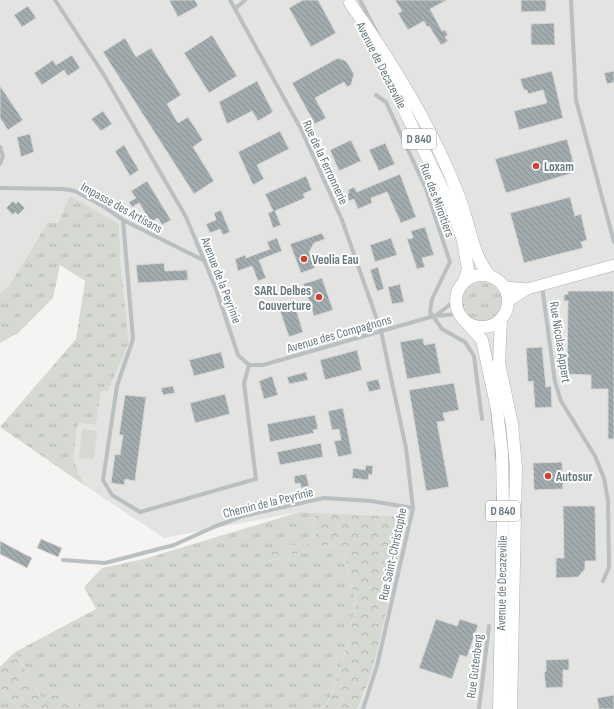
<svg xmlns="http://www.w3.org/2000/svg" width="614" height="709" font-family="'Sofia Sans Condensed',sans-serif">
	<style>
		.built { fill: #e3e4e2 }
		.grass { fill: url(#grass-tufts) }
		.forest { fill: url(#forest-crowns) }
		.park { fill: #d6d9d2 }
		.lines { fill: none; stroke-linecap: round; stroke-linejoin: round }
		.stream { stroke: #b3c0c2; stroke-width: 2 }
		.building { fill: url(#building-back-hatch); stroke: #d6d6d5 }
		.secondary-casing { stroke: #adb3b6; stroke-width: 12 }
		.primary-casing { stroke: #aeb3b5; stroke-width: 13 }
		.street { stroke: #babfc1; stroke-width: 4 }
		.secondary { stroke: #fff; stroke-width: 11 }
		.primary { stroke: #fff; stroke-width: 12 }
		.poi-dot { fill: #ce4239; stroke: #fff; stroke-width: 1.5 }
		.labels { text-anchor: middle; stroke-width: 4; stroke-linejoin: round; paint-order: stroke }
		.shield { fill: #fff; stroke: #95a1a5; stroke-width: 1 }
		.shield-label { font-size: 12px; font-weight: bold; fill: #68797f }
		.street-label { font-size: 13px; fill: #68797f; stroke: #fff }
		.poi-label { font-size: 13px; font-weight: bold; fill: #68797f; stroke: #fff; text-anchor: start }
	</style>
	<defs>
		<pattern id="grass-tufts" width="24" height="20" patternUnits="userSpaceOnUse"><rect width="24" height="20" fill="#d6d9d2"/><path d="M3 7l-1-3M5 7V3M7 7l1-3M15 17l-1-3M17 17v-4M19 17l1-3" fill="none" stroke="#b1b5b0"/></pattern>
		<pattern id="forest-crowns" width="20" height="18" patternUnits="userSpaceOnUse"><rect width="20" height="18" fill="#d6d9d2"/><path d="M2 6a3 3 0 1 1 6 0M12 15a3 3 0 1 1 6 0" fill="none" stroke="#b1b5b0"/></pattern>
		<pattern id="building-back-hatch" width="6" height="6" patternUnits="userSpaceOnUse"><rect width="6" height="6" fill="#a2abae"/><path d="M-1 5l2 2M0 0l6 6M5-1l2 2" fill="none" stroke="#889093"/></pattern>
	</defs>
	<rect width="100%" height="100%" fill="#f5f4f2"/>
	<path class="built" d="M0,0H614V709H357L364,695L380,637L404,518L299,512L164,538L84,485L73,458L78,423L96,425L101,391L118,364L129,342L121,270L119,224H46L9,286L0,293Z"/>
	<path class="grass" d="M70,196L119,224L121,270L129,342L108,391H101L96,425L78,423L73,458L84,485L0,427L76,339L85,281L60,265L53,298L18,333L0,343V293L9,286L47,223H58Z
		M462 302a20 20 0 1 1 40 0a20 20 0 1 1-40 0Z
		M299,512L316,513L313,523L316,534L307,544L284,546L267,561L331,544L344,554L356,604L342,664L327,705L321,709H82L63,689L43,700L15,652L96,609L84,587L102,568L144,559Z
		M0,687L19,709H0Z"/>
	<path class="forest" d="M316,513L404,517C402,548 393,578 387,608C379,642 372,678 357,709H321L327,705L342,664L356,604L344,554L331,544L267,561L264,554L284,546L307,544L316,534L313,523Z
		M15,652L43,700L63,689L82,709H19L0,687V667Z"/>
	<path class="park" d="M82,429L97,431L94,459L79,458Z"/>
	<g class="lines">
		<path class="stream" d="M491,411L494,435
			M495,444L496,459
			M497,515V497"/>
	</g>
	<path class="building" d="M169,0H195L198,6L178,17Z
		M303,0H318L336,33L311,47L289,8Z
		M395,0H447L430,9L442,31L445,30L448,35L445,37L448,41L441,45L429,26L427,27L424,21L408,30L398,13L402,11Z
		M521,0H546V11L521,12Z
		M28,6L36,18L22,27L14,15Z
		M554,23L555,45H531V24Z
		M212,35L237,76L209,93L184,53Z
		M125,38L136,57L151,48L181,95L167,104L178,123L188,117L203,140L193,147L214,181L194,194L103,52Z
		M72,55L80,68L68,76L64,70L42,85L34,73L53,60L56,65Z
		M338,58L346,61L354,74L351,85L347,87L344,82L315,98L326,118L315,124L292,83Z
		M552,71L563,118L519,130L514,111L547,103L543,90L528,94L527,90H524L520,79Z
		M614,71V82L607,84L604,73Z
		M257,81L273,112L258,121L252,111L227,124L219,102Z
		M0,86L23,120L8,130L0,118Z
		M103,111L112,124L101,131L91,119Z
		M280,131L289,149L257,165L264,179L253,185L238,152Z
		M30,134L34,152L21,157L17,137Z
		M567,139L576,172L506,193L495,159Z
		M351,140L361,161L339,171L330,150Z
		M385,143L395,164L379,171L369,150Z
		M124,145L139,170L130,176L115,151Z
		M400,174L416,217L401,223L387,192L371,198L372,203L358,209L354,199L349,201L347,194L349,193L348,190L354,187L357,192Z
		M306,176L312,190L303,194L305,198L275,211L281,225L273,228L268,213L273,211L265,194Z
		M147,181L171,220L162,225L158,218L151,222L139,203L132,207L129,202L136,198L131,191Z
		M570,197L575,216L581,214L587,240L581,242L583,248L524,263L510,213Z
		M13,201L16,204L18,201L25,208L18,215L15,212L13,215L6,208Z
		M221,210L230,232L223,235L220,229L210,233L206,224L216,220L214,213Z
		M425,227L434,255L422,258L425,267L417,269L407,239L413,238L411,231Z
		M322,233L325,239L314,243L309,252L315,268L301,273L290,244Z
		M277,238L282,251L259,260L266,278L258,281L252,266L238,271L235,259L245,255L246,258L270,249L267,242Z
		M391,238L397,255L375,262L370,245Z
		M164,263L165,271L187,270L188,280L138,283L136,265Z
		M378,267L384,289L377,291L370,270Z
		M322,278L333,310L314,316L303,284Z
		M400,284L404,302L392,304L388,287Z
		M568,291H614V439H608V389H591V375L567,374L568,301H564V295L568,294Z
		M293,300L303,332L289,337L278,305Z
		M423,338L424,345L435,343L441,373L407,379L400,342Z
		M542,347L546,387L551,386L552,407L535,408L533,381L528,382L526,348Z
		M357,350L362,370L325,380L320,360Z
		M221,352L225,368L194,376L189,360Z
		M306,372L308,380L289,384L287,377Z
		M272,376L278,395L264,399L259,381Z
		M378,379L381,389L369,392L366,382Z
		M454,383L459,410L443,413L445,421L437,422L449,487L426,491L409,390Z
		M173,386L175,393L163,395L161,388Z
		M225,394L230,414L195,423L190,403Z
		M125,395L146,397L135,481L125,479L124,485L111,483L115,454L120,455L123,435H119Z
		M343,408L352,454L338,457L334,441L341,440L339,429L332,430L328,411Z
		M315,415L318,429L313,430L314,433L270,442L267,424Z
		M321,443L323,457L280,465L277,452Z
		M562,462L563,489L534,490L533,463Z
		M366,465L373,466L372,475L369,474L368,480L352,478L353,468L365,470Z
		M306,474L309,486L301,488L300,483L295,484L294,476Z
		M563,506H595L596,561H585V569L578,577L556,578V558H564Z
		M41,539L62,548L58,557L37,548Z
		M0,541L32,558L27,568L0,554Z
		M436,619L457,626L460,619L478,625L467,657L460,655L452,679L419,668Z
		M569,659V670H563V687L546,688L544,673L546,671V660Z
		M614,695V709H599L597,698Z"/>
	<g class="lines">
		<defs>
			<path id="secondary" d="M504,287L527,289
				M508,301L527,289L614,265"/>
			<path id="primary" d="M350,3C387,55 422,111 448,170C454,184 461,200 465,215C472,237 475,259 490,276
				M376,52L449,202L463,240L468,270L464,282
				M456 301a26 26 0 1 1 52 0a26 26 0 1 1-52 0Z
				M501,319L499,363L512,424L516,467L511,709
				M466,322L482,340L497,409L502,453L503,505L499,709"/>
		</defs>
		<use href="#secondary" class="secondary-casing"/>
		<use href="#primary" class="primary-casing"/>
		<path class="street" d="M55,0L104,75L186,217L216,289L238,355L249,365
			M230,0L235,9
			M245,0L235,9L301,129L342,220L381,331L406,448L413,508L377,666L363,709
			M360,0L378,35
			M571,0L576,100L614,242
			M376,95L386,102L426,189L450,262L432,299L430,312L442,329L465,342L474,356L482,419
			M0,147L3,156L0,164
			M0,188L63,189L75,191L103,206L123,220L205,261
			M123,220L133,339L117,386L103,480L112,495L140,512L256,479L244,383L249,365
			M542,286L555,382L561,401L595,456L604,478L608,501L609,567L603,581
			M435,316L456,300
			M249,365H263L434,316L459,314
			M63,560L105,563L174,545L216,526L243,516L324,498L371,501L413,508
			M479,709L489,626"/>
		<use href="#secondary" class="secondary"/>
		<use href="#primary" class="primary"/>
	</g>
	<g class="poi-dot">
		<circle cx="536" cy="166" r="4"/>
		<circle cx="304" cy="259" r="4"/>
		<circle cx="319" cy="297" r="4"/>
		<circle cx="548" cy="476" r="4"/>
	</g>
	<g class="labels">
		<g class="shield">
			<rect x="402" y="129" width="34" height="20" rx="3"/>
			<rect x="486" y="501" width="34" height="20" rx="3"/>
		</g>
		<g class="shield-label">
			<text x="419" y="143">D 840</text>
			<text x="503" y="515">D 840</text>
		</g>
		<g class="street-label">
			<text transform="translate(382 65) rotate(63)" y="5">Avenue de Decazeville</text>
			<text transform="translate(326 162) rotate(65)" y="5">Rue de la Ferronnerie</text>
			<text transform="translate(438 200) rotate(70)" y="5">Rue des Miroitiers</text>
			<text transform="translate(122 207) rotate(29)" y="5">Impasse des Artisans</text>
			<text transform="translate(222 280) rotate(69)" y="5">Avenue de la Peyrinie</text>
			<text transform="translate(339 333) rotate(-16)" y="5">Avenue des Compagnons</text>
			<text transform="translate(561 342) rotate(81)" y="5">Rue Nicolas Appert</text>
			<text transform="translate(268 502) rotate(-14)" y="5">Chemin de la Peyrinie</text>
			<text transform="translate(392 554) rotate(-78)" y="5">Rue Saint-Christophe</text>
			<text transform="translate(501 583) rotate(-89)" y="5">Avenue de Decazeville</text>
			<text transform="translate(474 666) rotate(-83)" y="5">Rue Gutenberg</text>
		</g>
		<g class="poi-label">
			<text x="544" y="171">Loxam</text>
			<text x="312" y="264">Veolia Eau</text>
			<text x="311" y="295" text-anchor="end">SARL Delbes<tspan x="311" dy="15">Couverture</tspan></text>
			<text x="556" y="481">Autosur</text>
		</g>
	</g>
</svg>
